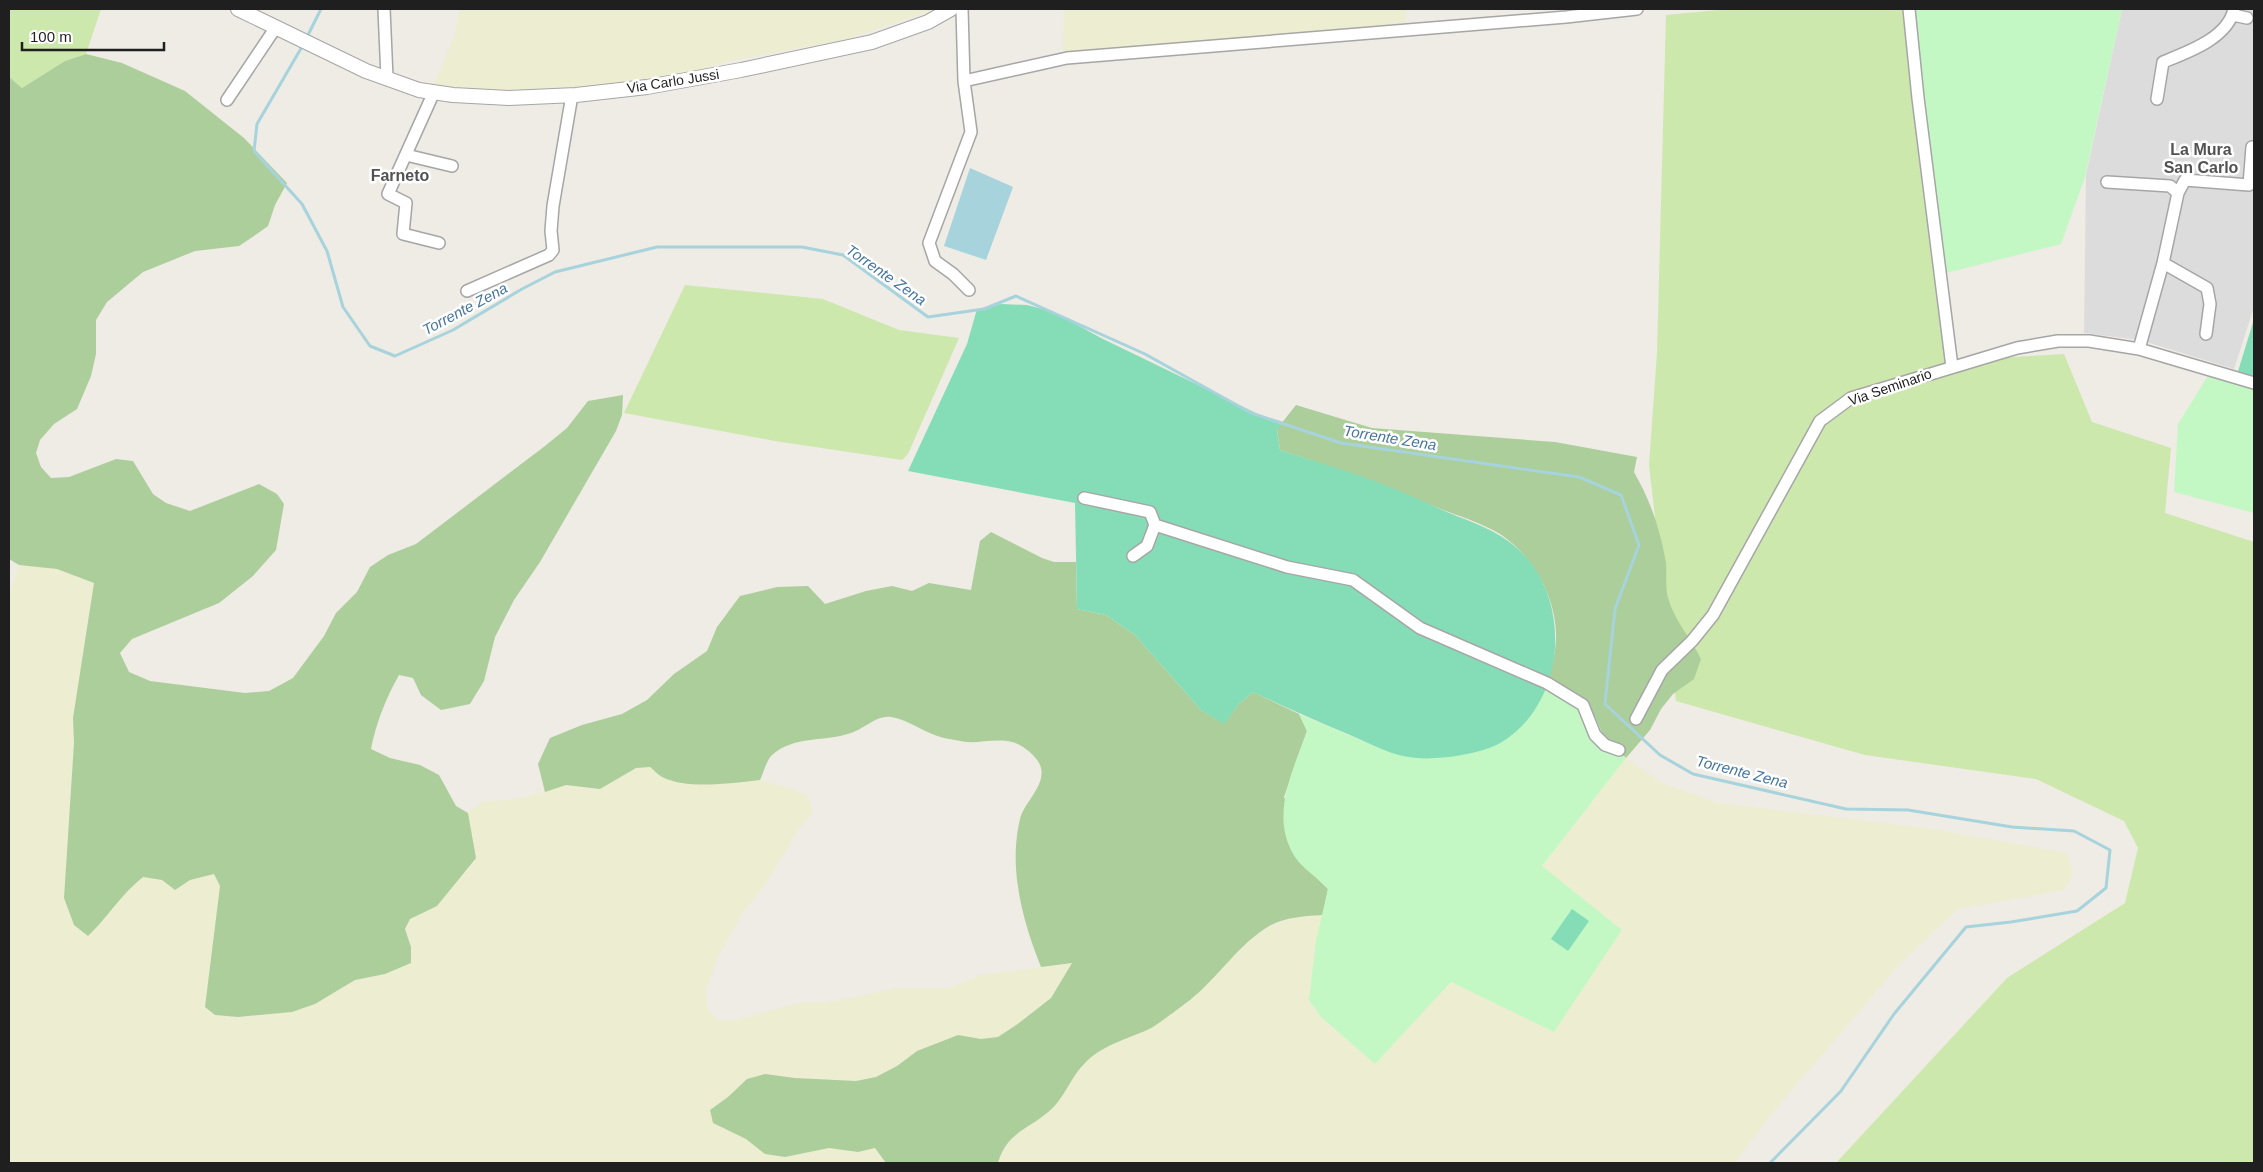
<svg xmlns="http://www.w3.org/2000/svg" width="2263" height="1172" font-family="Helvetica,sans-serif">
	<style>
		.residential { fill: #dddcdc }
		.farmland { fill: #edeed1 }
		.grass { fill: #cde8ac }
		.forest { fill: #acce9b }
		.park { fill: #c3f8c5 }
		.pitch { fill: #85ddb7 }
		.water { fill: #a6d3dc }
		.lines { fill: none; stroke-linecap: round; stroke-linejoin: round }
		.stream { stroke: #a6d3dc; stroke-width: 3 }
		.minor-casing { stroke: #a6a6a6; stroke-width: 14 }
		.tertiary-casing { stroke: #a6a6a6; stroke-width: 16 }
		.minor { stroke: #fff; stroke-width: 11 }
		.tertiary { stroke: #fff; stroke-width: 14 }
		.labels { text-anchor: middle; stroke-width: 5; stroke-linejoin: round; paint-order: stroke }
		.street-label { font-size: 14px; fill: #1f1f1f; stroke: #fff }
		.water-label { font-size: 15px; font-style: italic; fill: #47769d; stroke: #fff }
		.quarter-label { font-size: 16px; font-weight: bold; fill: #525252; stroke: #fff }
	</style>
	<rect width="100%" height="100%" fill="#efebe5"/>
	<path class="residential" d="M2122,9H2254V307L2234,369L2140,340L2084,333L2086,175Z"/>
	<path class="farmland" d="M460,9H938L843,40L734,60L678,76L623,87L487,97L433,86L454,37Z
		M1064,9H1406L1405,25L1063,59Z
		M19,565L57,569L94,582L73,718L74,743L64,898L101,923L126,891L143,877L162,880L175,889L190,880L214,874L220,886L215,1015L238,1017L266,1016L337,991L355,980L385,974L411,947L405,929L409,919L437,906L476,858L468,813L482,802L523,798L566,785L600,789L636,768L650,767L661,777L722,784L760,780L789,788L808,796L813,812L799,829L765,885L743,912L717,959L706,991L707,1009L719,1021L737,1020L797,1003L830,1002L897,988H949L981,975L1072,963L1051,998L1019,1023L998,1037L981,1039L958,1035L917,1051L897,1066L876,1077L856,1081L795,1078L766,1074L747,1079L728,1097L710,1110L713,1123L746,1139L766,1154L785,1157L829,1148L858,1152L875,1148L886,1163H9V595Z
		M1626,758L1664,784L1718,803L1926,828L2067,853L2073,874L2064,890L1958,909L1899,965L1769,1117L1735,1163H998L1000,1156L1012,1138L1029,1124L1047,1113L1085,1062L1104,1048L1154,1026L1191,999L1253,937L1273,925L1294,917L1323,915L1316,941L1309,1000L1321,1018L1375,1064L1451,982L1622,930L1542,866Z"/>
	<path class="grass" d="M9,9H101L86,54L65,61L22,88L9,77Z
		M1729,9H1902L1947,361L2064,354L2092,422L2171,448L2165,513L2254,542V1163H1836L2007,978L2125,903L2138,848L2124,821L2036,779L1865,755L1676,701L1649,465L1657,353L1666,15Z
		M685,285L823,299L899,330L959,338L908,454L902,460L775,441L624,413Z"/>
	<path class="forest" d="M86,54L122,63L185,91L244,138L287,183L275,205L268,226L254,236L239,246L195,251L143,272L107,302L96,320V354L91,376L77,409L54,424L40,440L36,453L41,467L51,478L69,477L116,459L133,461L153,494L166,503L190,511L259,484L277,494L284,504L276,550L253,576L219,603L132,639L120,653L129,672L150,681L245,693L269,691L293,678L324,636L336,613L357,592L370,567L388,555L416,544L545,446L567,428L588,401L623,395L622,415L616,431L540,562L514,600L495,637L484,681L470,704L441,710L421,695L413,678L399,675C386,698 376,723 371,749L390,758L420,765L439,775L456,806L468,813L476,858L437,906L410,919L405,929L411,947V963L385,974L355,980L315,1004L292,1012L238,1017L215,1015L205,1007L220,886L214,874L190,880L175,890L162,880L143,877C121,894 108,917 88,936L74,925L64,898L74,743L73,718L94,583L57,569L19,565L9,559V77L22,88L65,61Z
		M1296,405L1372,428L1555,442L1637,457L1634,472C1651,502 1660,529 1666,563C1667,574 1665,587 1668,598C1674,620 1691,638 1701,659L1694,679L1673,694L1661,709L1650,730L1626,758L1547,688C1550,673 1555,656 1556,640C1558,600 1533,555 1500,534C1480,522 1455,515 1433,506C1383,485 1332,467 1280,450L1277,429Z
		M991,532L1042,558L1054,562H1076L1077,609L1106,615L1135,635L1201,710L1224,723L1239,704L1253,692L1299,714L1307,731L1284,797L1315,876L1328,889L1323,915C1305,916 1287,917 1271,925C1239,943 1219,977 1190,1000C1181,1007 1162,1021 1153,1027C1130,1039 1105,1043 1086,1062C1070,1077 1065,1099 1047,1113C1026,1130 1006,1134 998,1163H886L875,1148L858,1152L829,1148L785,1157L765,1154L746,1139L713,1123L710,1110L728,1097L747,1079L765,1074L795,1078L856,1081L876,1077L897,1066L917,1051L958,1035L981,1039L998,1037L1019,1023L1051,998L1072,963L1041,967C1023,922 1008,869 1020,819C1024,802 1048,784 1040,765C1036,755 1021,744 1012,742C997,738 981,743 966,742C959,741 951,739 944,738C926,734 910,720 891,717C878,715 867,726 856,731C829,743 794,734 771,756C766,762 763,774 760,780C732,783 688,790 662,777C658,775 654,770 650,767L636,768L600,789L566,785L545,792L538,764L550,738L582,725L622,714L647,700L674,674L707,651L717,627L740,596L777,587L808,586L825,604L866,591L892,586L912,591L929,583L971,590L980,541Z"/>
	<path class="park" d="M1909,9H2122L2085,177L2061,244L1934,276Z
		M2211,371L2254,384V513L2174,492L2178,424Z
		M1547,688L1595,716L1606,742L1626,758L1542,866L1622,930L1554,1032L1451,982L1375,1064L1321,1017L1309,1000L1316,941L1328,889C1319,879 1301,867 1295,857C1269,816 1293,771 1307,731L1299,714L1386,751L1442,758L1463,754L1501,743L1526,720Z"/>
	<path class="pitch" d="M1001,304L1027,305L1054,312L1101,338L1258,414L1283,422L1277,430L1280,450C1313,461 1346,470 1377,482C1401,491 1424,502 1447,512C1471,522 1497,530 1517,548C1573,598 1567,702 1502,742C1482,754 1440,760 1417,758C1394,757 1371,744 1350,735C1317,721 1285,707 1253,692L1239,704L1224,724L1201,710L1135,635L1106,615L1077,609L1075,503L908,471L967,344L977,309Z
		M2254,319V384L2236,378Z
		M1572,909L1589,921L1568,951L1551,939Z"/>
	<path class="water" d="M970,168L1013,187L986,260L944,246Z"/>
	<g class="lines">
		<path class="stream" d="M307,37L321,9
			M303,45L257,124L254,151L302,204L327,251L343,307L370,346L395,356L453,330L522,289L555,272L657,247H802L843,255L928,317L984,309L1016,296L1145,354L1251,413L1341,443L1579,477L1621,495L1639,545L1615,609L1605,704L1660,755L1693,774L1846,809L1908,810L2012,827L2074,831L2110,850L2106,888L2077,911L2011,922L1966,927L1894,1014L1841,1091L1770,1163"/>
		<defs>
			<path id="minor" d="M384,9L387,78
				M962,9L964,81L971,132L929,243L935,261L953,274L969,290
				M1909,9L1918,98L1952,367
				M2233,15L2247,18
				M964,81L1067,58L1566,17L1637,9
				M434,92L388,194L406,203L403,234L439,243
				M2157,99L2163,62C2188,52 2228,38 2234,9
				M227,100L272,33
				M406,155L452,166
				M2107,182L2170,186L2178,193
				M2163,263L2207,288L2210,304L2206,334
				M467,291L549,255L553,250L551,231L553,206L572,95
				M2139,349L2163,263L2178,193L2185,180L2249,185L2252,147
				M1084,498L1150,512L1155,525L1287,567L1353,580L1420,628L1547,683L1583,705L1595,735L1605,745L1619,750
				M1133,556L1147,546L1155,525
				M1636,719L1662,670L1692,641L1713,615L1820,421L1851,398L2017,348L2058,341H2089L2139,349L2254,383"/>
			<path id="tertiary" d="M238,9L366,71L419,90L453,95L509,98L576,95L647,87L741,70L872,42L928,22L951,9"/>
		</defs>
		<use href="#minor" class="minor-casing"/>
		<use href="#tertiary" class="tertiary-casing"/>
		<use href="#minor" class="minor"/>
		<use href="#tertiary" class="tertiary"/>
	</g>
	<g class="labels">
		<g class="street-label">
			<text transform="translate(673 81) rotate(-9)" y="5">Via Carlo Jussi</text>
			<text transform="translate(1890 387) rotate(-19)" y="5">Via Seminario</text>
		</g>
		<g class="water-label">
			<text transform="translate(886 275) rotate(35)" y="5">Torrente Zena</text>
			<text transform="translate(465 309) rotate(-28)" y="5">Torrente Zena</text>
			<text transform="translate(1390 438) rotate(9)" y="5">Torrente Zena</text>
			<text transform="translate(1742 772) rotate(14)" y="5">Torrente Zena</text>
		</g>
		<g class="quarter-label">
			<text x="2201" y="155">La Mura<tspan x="2201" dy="18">San Carlo</tspan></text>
			<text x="400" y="181">Farneto</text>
		</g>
	</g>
	<rect width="2263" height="1172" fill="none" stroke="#1f1f1f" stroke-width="20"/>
	<path d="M22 42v8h142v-8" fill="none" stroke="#1f1f1f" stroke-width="2.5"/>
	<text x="30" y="42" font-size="15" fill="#1f1f1f" stroke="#ffffff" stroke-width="4" paint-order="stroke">100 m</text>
</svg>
